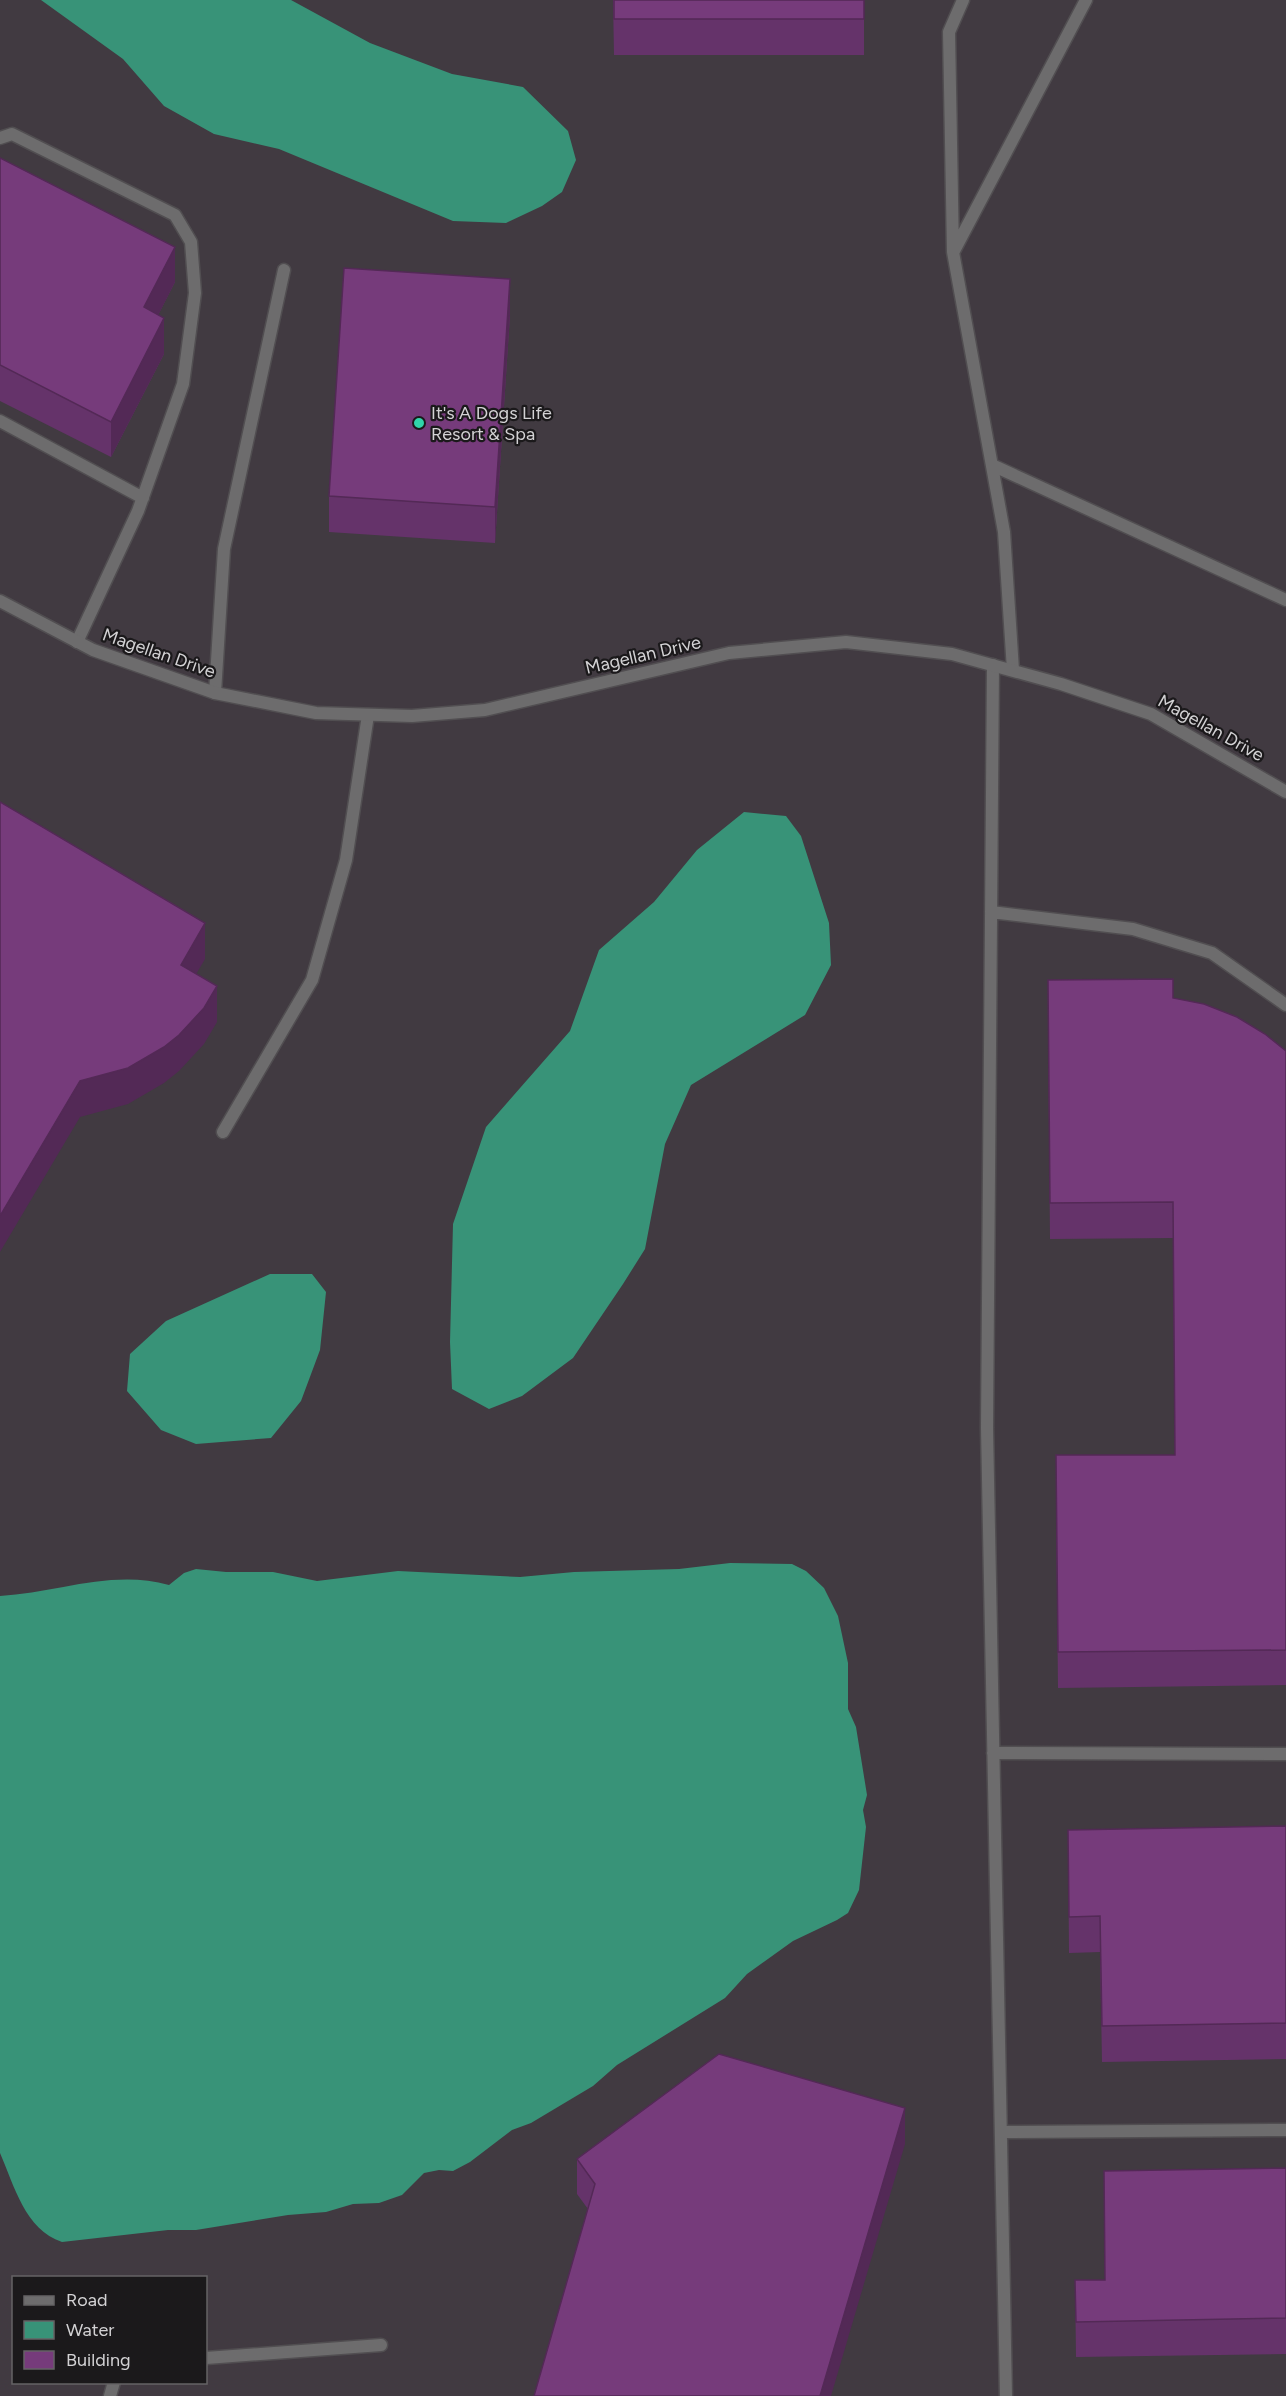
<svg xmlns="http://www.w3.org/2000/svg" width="1286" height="2396" font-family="Figtree,sans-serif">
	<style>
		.built { fill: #413a41; fill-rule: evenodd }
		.water { fill: #389378 }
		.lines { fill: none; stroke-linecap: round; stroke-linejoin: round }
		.lane-casing { stroke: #514e51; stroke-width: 15 }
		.street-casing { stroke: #514e51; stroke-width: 15 }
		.lane { stroke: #6d6c6d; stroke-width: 12 }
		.street { stroke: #6d6c6d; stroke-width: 12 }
		.wall { fill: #65336a }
		.shaded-wall { fill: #532956 }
		.building { fill: #763b7b; stroke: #532956; stroke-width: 1.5 }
		.poi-dot { fill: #30d4aa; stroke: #1b191b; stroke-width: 2 }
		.labels { text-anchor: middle; stroke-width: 4.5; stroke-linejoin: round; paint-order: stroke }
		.poi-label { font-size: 18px; fill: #d3d2d4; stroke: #1b191b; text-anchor: start }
		.street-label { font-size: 18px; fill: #d3d2d4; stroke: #1b191b }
	</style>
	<rect width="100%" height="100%" fill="#343134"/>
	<path class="built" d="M0,0H1286V2396H0ZM14,2278H206V2382H14Z"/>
	<path class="water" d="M41,0H291L370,43L452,74L523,87L568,131L576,160L562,192L542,206L506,223L453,221L279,149L214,134L164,106L123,59Z
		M744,812L786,816L801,836L829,923L831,965L805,1015L691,1085L665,1144L645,1249L623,1284L573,1358L522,1396L489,1409L452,1389L450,1342L453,1224L486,1127L570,1031L599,950L654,902L697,850Z
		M270,1274H312L326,1292L320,1350L301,1401L271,1438L196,1444L161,1430L127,1391L130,1354L166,1321Z
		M730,1563L792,1564L806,1571L824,1588L838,1616L848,1663V1709L856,1727L867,1795L863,1810L866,1827L859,1890L848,1913L837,1920L793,1941L747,1974L725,1998L617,2065L593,2086L531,2123L512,2130L470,2162L453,2171L439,2170L424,2173L402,2195L379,2203L353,2204L326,2212L288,2215L196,2230H168L62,2242C25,2230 14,2185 0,2153V1596C56,1593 112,1569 169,1585L184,1573L196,1569L226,1572H273L317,1581L398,1571L520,1577L574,1572L679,1569Z"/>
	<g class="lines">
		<defs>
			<path id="lane" d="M963,0L949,32L953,252L1004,532L1013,670
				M0,138L12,134L175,215L191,242L195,293L183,384L138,511L77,642
				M954,251L1086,0
				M0,421L143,498
				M992,465L1286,600
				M993,665L987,1428L1006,2396
				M215,693L224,549L284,270
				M991,912L1133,929L1212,953L1286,1005
				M223,1132L312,980L346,860L368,715
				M993,1753L1286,1754
				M1001,2132L1286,2130
				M206,2358L381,2345
				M110,2396L114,2382"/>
			<path id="street" d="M0,601L93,650L215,693L316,713L412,716L485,710L729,653L846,642L952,654L1061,684L1151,714L1286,792"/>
		</defs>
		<use href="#lane" class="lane-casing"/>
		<use href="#street" class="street-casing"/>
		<use href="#lane" class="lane"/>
		<use href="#street" class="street"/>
	</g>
	<path class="wall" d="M613,0H864V55H614Z
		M0,158L175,282L158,315L164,354L111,457L0,401Z
		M510,315L495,543L329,532V496Z
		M1173,998L1286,1051V1685L1058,1688L1056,1491L1175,1455L1173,1238L1050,1239L1048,1016Z
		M1286,1826V2059L1102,2062L1100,1952L1069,1953L1068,1830Z
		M905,2144L588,2209L577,2194V2159Z
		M1286,2168V2354L1076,2357L1075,2280H1105L1104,2171Z"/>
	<path class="shaded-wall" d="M175,247V282L144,343V307Z
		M510,279V315L495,543V507Z
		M164,318V354L111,457V422Z
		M205,923V959L181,1000V965Z
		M217,986V1022L204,1044L179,1071L164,1083L128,1104L80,1117L0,1252V1216L80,1081Z
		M905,2108V2144L831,2396H820Z"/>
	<path class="building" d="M614,0H864V19H614Z
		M0,158L175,247L144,307L164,318L111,422L0,365Z
		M344,268L510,279L495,507L329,496Z
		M0,802L205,923L181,965L217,986L204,1008L179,1035L164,1047L128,1068L80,1081L0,1216Z
		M1173,979V998L1204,1004L1237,1017L1265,1034L1286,1051V1650L1058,1652L1056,1455H1175L1173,1202L1050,1203L1048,980Z
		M1286,1826V2023L1102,2026L1100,1916L1069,1917L1068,1830Z
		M719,2054L905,2108L820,2396H534L595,2184L577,2159Z
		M1286,2168V2318L1076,2322L1075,2280H1105L1104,2171Z"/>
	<circle class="poi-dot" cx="419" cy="423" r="6"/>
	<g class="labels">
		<g class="poi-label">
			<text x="431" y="419">It's A Dogs Life<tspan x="431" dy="21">Resort &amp; Spa</tspan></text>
		</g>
		<g class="street-label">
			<text transform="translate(159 653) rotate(19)" y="6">Magellan Drive</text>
			<text transform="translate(643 655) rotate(-13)" y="6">Magellan Drive</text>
			<text transform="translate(1211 728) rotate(29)" y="6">Magellan Drive</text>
		</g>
	</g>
	<rect x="12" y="2276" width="195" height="108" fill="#1b191b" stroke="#656365" stroke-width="1.5"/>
	<rect x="24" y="2296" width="30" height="9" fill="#6d6c6d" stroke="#656365" stroke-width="1.5"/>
	<text x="66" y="2306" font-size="18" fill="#d3d2d4">Road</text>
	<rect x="24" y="2321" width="30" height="18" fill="#389378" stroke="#656365" stroke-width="1.5"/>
	<text x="66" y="2336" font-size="18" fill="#d3d2d4">Water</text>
	<rect x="24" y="2351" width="30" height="18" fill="#763b7b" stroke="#656365" stroke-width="1.5"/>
	<text x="66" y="2366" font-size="18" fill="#d3d2d4">Building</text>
</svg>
